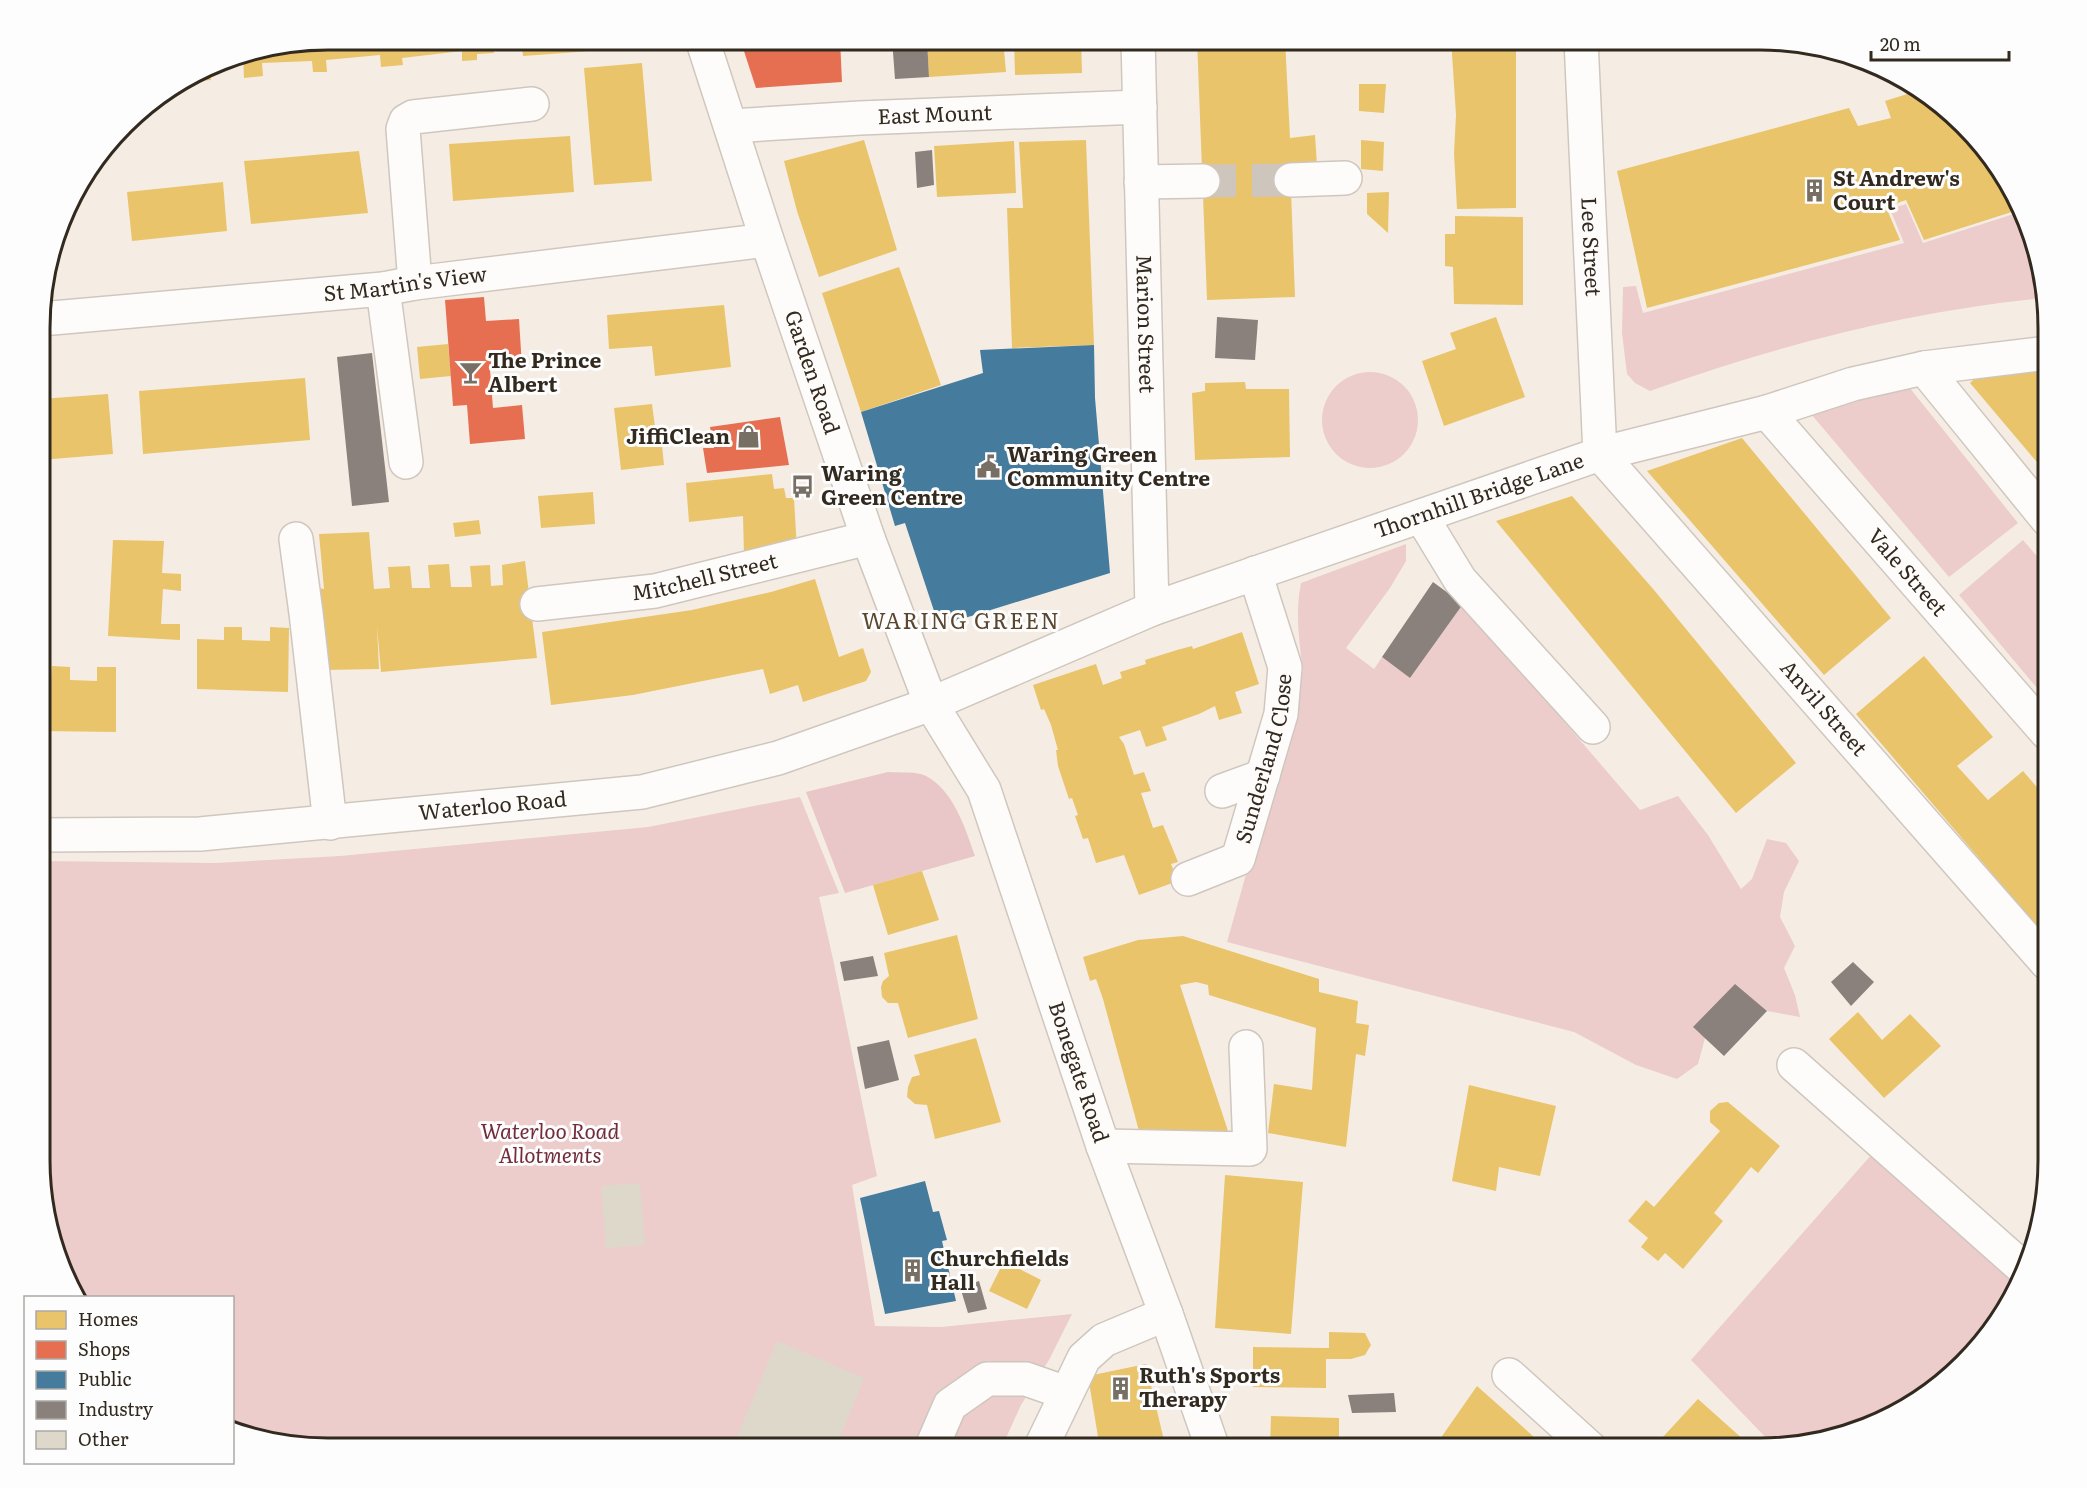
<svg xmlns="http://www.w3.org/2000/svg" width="2087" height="1488" font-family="Literata,serif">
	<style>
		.green { fill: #eccdcc }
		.forest { fill: #e9c6c7 }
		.homes { fill: #e9c46a }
		.shops { fill: #e76f51 }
		.public { fill: #457b9d }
		.industry { fill: #8a817c }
		.building { fill: #ddd8ca }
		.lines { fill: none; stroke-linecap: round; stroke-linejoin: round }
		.minor-tunnel { stroke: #cec6bd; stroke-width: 33; stroke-dasharray: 33 16; stroke-linecap: butt }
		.minor-casing { stroke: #cfc7be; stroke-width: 36 }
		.minor { stroke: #fefcfb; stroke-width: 33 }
		.labels { text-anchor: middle; stroke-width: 6; stroke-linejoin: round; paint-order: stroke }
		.street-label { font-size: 21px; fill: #332a1f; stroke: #fdfdfd }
		.poi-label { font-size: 21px; font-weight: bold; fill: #332a1f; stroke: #fdfdfd; text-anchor: start }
		.park-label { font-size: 21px; font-style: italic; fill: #722c3b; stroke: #fdfdfd }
		.neighbourhood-label { font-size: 22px; letter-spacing: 1.5px; fill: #5b472e; stroke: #fdfdfd }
		.rim { fill: none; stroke: #332a1f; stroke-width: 3 }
	</style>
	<rect width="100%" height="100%" fill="#f5ede4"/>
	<path class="green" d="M2011,191L2018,199L2044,298C1909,311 1779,345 1650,391L1635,383L1627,374L1622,333L1623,287L1636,286L1643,313L1904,243L1890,209L1906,204L1923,243L2020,212Z
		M1322 420a48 48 0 1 1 96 0a48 48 0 1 1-96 0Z
		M1909,387L2018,523L1949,577L1811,414Z
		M2023,540L2047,568V700L1959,595Z
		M1406,544V561L1390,588L1346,648L1374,669L1382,657L1410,678L1463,604L1640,810L1678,796L1708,835L1741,889L1752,879L1767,839L1786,843L1799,861L1784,892L1780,917L1795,946L1784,968L1795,995L1800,1017L1767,1011L1735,985L1694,1028L1705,1038L1698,1064L1677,1079L1636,1065L1574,1032L1227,942L1303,671C1299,641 1295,613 1301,583Z
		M800,797L839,893L819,897L833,959L877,1176L852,1185L875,1326L941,1327L1072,1314L1049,1360L1021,1405L1001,1449L309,1448L233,1431L232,1298L75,1297L53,1233L42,861L216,863L340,856L648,827Z
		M1872,1154L2018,1281L1988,1336L1888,1419L1774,1446L1691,1360Z"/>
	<path class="forest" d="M888,772C899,773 917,771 926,776C954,791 965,828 975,856L845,893L806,792Z"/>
	<path class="homes" d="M327,39H493L494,53L477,54V60L462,61V51L402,58L403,65L381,67L380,55L326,60L327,72H313L312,61L262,63L263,76L244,78L243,56Z
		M521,39H590L591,51L523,56Z
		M623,39H660L661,46L625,48Z
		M927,39H1003L1006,72L929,77Z
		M1014,39H1081L1082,73L1015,75Z
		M1197,39H1285L1290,138L1315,135L1317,165L1290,164L1295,297L1207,300Z
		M1451,39H1516V208L1457,209L1454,153L1456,115Z
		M216,62V66H209L211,80L183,82Z
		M642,63L652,181L594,185L584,68Z
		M1359,84H1386L1384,113L1359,111Z
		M1920,90L1935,99L2005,183L2018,210L1924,240L1906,200L1886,207L1900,240L1647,308L1617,171L1849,108L1858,126L1891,118L1885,101Z
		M570,136L574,192L453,201L449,144Z
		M864,140L897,250L819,277L797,211L784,161Z
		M1086,140L1094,345L1012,348L1007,208H1023L1019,142Z
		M1361,140L1384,142L1383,171L1361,169Z
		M1014,141L1016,193L937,197L934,146Z
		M359,151L368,213L251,224L244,161Z
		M223,182L227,231L132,241L127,192Z
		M1389,192L1388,233L1367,214V193Z
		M1455,216L1523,217V305L1454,304L1453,267L1445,266V234H1455Z
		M899,267L941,385L861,412L822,293Z
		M724,305L731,367L655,376L652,346L609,349L607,315Z
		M1496,317L1525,397L1444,426L1422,361L1456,349L1450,333Z
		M448,344L451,376L420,379L417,347Z
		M2004,370L2047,371V474L1970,383L1980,374Z
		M305,378L310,440L143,454L139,391Z
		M1245,382L1246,389H1289L1290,457L1195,460L1192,393L1205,391V383Z
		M108,394L113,454L41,460V399Z
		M652,404L655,427L660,426L664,465L621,470L614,408Z
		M1742,438L1891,618L1824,675L1647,471Z
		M772,474L774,489L784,488L786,498H794L797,551L744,554L743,516L689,522L686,483Z
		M593,492L595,524L541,528L538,496Z
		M1572,496L1654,590L1796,763L1736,813L1496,521Z
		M479,520L481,534L455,537L453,523Z
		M369,532L374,589L390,588L388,567L410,566L412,588H430L428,565L449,564L451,587H472L470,566L490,565L491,586L503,585L502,565L525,561L537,658L381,672L377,626L379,669L324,670L318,588L324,589L319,534Z
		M113,540L164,541L162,573L181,574V591L163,589L161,624H180V640L108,636Z
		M815,579L839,657L863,648L871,672L866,681L803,702L798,685L770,694L763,669L633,695L551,705L542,632L692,610L771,592Z
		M224,627H242V640L270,641V627L289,628L288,692L197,689V639L224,640Z
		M1242,632L1259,684L1235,692L1242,713L1219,720L1215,706L1199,714L1162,727L1167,740L1146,747L1140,730L1119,737L1124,744L1134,775L1144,772L1151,791L1141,793L1153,828L1163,825L1178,862L1171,864L1178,881L1139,895L1124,855L1096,863L1088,838L1083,839L1075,816L1078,815L1072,798L1069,799L1058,766L1056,750H1058L1051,725L1044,709L1041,710L1033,685L1096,664L1103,685L1122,678L1120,672L1146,664L1145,660L1177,650L1192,646L1193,649Z
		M1924,656L1993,737L1957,766L1988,800L2023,771L2047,799V938L1856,714Z
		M52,666L70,667V680L97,681V667H116V732L41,731V680H51Z
		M922,871L939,920L888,935L873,885Z
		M957,935L978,1019L908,1038L898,1003H888L882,997L881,987L883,981L889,976L884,953Z
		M1183,936L1319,979V992L1358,1001L1356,1023L1369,1025L1365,1056L1356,1054L1346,1147L1268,1133L1274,1084L1312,1090L1316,1028L1209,995L1208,985L1196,982L1180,985L1229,1134L1139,1131L1103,999L1096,979L1090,981L1083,957L1138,940Z
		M1858,1012L1882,1040L1910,1014L1941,1046L1884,1098L1829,1039Z
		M976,1038L1001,1122L935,1139L927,1105L915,1104L907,1097L908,1087L912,1077L920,1075L914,1055Z
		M1469,1085L1556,1106L1540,1176L1499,1167L1496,1191L1452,1181Z
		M1728,1102L1780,1146L1758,1173L1751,1167L1714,1213L1723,1221L1683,1269L1665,1253L1658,1261L1641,1247L1648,1238L1628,1221L1646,1200L1654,1207L1720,1131L1710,1122V1111L1719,1103Z
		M1225,1175L1303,1182L1291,1334L1215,1328Z
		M1004,1261L1041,1280L1027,1309L989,1291Z
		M1329,1332L1365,1333L1371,1345L1365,1355L1351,1359H1326V1388L1253,1387V1347L1329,1348Z
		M1146,1364L1166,1449H1100L1088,1376Z
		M1477,1386L1513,1418L1547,1449H1433Z
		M1698,1399L1754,1449H1673L1662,1438Z
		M1271,1416L1339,1418V1449H1270Z"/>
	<path class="shops" d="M740,39H840L842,82L756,88Z
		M484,297L486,321L519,319L522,367L490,370L493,408L522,405L525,439L470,444L467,405L453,406L445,300Z
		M780,417L789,465L707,473L703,448H714L710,427Z"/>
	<path class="public" d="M1094,345L1095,398L1110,573L939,626L905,523L895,526L861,412L983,373L980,350Z
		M925,1181L933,1212L939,1211L947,1240L942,1241L956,1301L885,1314L860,1198Z"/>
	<path class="industry" d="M892,39H927L929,77L895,79Z
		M932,150L934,185L917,188L915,152Z
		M1217,317L1258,320L1255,360L1215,358Z
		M372,353L389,502L352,506L337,357Z
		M1433,582L1463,604L1410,678L1382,657Z
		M873,956L878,976L844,981L840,962Z
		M1853,962L1874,982L1851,1006L1831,982Z
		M1735,984L1767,1011L1724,1056L1693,1027Z
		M889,1040L899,1080L865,1089L857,1047Z
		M979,1281L987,1309L968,1313L960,1287Z
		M1394,1393L1396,1412L1352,1413L1348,1395Z"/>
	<path class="building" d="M640,1183L645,1245L606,1248L601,1186Z
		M777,1341L864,1378L835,1449H732Z"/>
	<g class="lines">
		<path class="minor-tunnel" d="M1203,181L1291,180"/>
		<defs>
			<g id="minor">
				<path id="s1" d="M702,39L767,240L868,538L931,704L984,790L1103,1146L1166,1314L1213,1449"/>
				<path id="s2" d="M1138,39L1152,609"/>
				<path id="s3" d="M1581,40L1600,454L2047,963"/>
				<path id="s4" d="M731,126L860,118L1140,107"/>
				<path d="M1291,180L1345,178"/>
				<path d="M1141,182L1203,181"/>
				<path d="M415,283L403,129L406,121L413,117L532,104"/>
				<path d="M383,289L406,462"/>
				<path id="s5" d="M41,319L383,289L415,283L767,240"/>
				<path d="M1924,368L2047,519"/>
				<path id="s6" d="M1767,412L2047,733"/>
				<path d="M1421,516L1460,580L1593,727"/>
				<path d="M296,539L306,613L330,823"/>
				<path id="s7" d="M537,604L655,591L868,538"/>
				<path d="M1222,791L1263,776"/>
				<path id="s8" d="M41,835L200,834L642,792L778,758L931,704L1152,609L1600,454L1767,412L1853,384L1924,368L2047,353"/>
				<path id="s9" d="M1188,879L1238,859L1281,714L1285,667L1255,573"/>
				<path d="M1794,1065L2024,1269"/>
				<path d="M1103,1146L1250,1149L1246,1047"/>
				<path d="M1509,1375L1591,1449"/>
				<path d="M931,1449L950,1405L987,1379H1026L1066,1393"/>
				<path d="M1040,1449L1084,1358L1104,1340L1166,1314"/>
			</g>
		</defs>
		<use href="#minor" class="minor-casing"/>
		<use href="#minor" class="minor"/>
	</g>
	<defs>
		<symbol id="building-bare" viewBox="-9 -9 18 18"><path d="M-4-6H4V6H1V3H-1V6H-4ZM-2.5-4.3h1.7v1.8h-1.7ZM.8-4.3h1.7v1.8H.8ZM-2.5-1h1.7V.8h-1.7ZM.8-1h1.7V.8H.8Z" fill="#776e64" stroke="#fdfdfd" stroke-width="2.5" paint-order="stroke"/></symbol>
		<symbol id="bar-bare" viewBox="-9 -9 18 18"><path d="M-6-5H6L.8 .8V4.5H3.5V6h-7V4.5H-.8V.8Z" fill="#776e64" stroke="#fdfdfd" stroke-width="2.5" paint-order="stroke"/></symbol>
		<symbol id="shop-bare" viewBox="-9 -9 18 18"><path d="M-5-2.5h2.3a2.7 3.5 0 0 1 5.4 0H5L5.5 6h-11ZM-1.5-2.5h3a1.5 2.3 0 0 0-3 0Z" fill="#776e64" stroke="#fdfdfd" stroke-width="2.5" paint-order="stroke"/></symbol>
		<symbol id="civic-bare" viewBox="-9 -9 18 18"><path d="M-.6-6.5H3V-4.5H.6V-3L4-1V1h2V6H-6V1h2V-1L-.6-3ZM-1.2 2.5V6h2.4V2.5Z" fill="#776e64" stroke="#fdfdfd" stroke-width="2.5" paint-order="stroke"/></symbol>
		<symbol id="bus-bare" viewBox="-9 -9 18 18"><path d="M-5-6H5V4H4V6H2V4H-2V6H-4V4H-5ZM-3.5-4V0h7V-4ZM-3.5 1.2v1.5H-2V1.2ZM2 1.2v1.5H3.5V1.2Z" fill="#776e64" stroke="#fdfdfd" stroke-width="2.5" paint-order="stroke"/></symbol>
	</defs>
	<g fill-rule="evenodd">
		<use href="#building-bare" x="1798" y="174" width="33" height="33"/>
		<use href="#bar-bare" x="454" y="356" width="33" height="33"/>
		<use href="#shop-bare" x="732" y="420" width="33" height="33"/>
		<use href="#civic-bare" x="972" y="450" width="33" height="33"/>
		<use href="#bus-bare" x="786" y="470" width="33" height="33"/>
		<use href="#building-bare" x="896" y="1254" width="33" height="33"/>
		<use href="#building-bare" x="1104" y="1372" width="33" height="33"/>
	</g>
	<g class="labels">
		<g class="street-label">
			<text dy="7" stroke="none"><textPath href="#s4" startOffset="204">East Mount</textPath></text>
			<text dy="7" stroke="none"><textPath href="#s3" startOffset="207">Lee Street</textPath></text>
			<text dy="7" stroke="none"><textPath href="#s5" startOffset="366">St Martin's View</textPath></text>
			<text dy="7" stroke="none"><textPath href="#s2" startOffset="285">Marion Street</textPath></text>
			<text dy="7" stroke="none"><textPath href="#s1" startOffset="351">Garden Road</textPath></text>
			<text dy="7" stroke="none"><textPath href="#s8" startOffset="1492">Thornhill Bridge Lane</textPath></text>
			<text dy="7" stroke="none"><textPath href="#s6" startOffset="213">Vale Street</textPath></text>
			<text dy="7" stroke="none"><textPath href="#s7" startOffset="170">Mitchell Street</textPath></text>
			<text dy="7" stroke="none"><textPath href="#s3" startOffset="753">Anvil Street</textPath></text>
			<text dy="7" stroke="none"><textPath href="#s9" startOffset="158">Sunderland Close</textPath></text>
			<text dy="7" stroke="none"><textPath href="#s8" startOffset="453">Waterloo Road</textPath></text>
			<text dy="7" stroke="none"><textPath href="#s1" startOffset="1102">Bonegate Road</textPath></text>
		</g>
		<g class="poi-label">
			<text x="1833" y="186">St Andrew's<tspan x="1833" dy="24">Court</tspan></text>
			<text x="488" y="368">The Prince<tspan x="488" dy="24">Albert</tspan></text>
			<text x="730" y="444" text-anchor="end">JiffiClean</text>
			<text x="1007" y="462">Waring Green<tspan x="1007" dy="24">Community Centre</tspan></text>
			<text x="821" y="481">Waring<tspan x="821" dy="24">Green Centre</tspan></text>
			<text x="930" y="1266">Churchfields<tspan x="930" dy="24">Hall</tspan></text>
			<text x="1139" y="1383">Ruth's Sports<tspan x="1139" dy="24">Therapy</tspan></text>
		</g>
		<g class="park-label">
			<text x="550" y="1139">Waterloo Road<tspan x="550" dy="24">Allotments</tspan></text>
		</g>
		<g class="neighbourhood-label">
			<text x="961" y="629">WARING GREEN</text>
		</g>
	</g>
	<path d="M0 0H2087V1488H0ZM328 50H1760A278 278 0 0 1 2038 328V1160A278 278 0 0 1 1760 1438H328A278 278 0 0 1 50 1160V328A278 278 0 0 1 328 50Z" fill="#fdfdfd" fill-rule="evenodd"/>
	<path class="rim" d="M328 50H1760A278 278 0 0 1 2038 328V1160A278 278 0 0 1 1760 1438H328A278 278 0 0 1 50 1160V328A278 278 0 0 1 328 50Z"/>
	<rect x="24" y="1296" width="210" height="168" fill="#fdfdfd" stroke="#aca9a4" stroke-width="1.5"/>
	<rect x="36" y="1311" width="30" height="18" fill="#e9c46a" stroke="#aca9a4" stroke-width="1.5"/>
	<text x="78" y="1326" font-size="18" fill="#332a1f">Homes</text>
	<rect x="36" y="1341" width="30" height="18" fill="#e76f51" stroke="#aca9a4" stroke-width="1.5"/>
	<text x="78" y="1356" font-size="18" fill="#332a1f">Shops</text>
	<rect x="36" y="1371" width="30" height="18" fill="#457b9d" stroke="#aca9a4" stroke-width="1.5"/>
	<text x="78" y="1386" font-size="18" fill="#332a1f">Public</text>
	<rect x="36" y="1401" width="30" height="18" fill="#8a817c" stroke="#aca9a4" stroke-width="1.5"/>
	<text x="78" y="1416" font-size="18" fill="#332a1f">Industry</text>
	<rect x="36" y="1431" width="30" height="18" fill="#ddd8ca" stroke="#aca9a4" stroke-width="1.5"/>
	<text x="78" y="1446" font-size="18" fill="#332a1f">Other</text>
	<path d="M1871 51v9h138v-9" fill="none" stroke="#332a1f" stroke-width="3"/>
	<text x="1880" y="51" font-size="18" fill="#332a1f" stroke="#fdfdfd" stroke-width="4.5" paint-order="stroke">20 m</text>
</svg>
